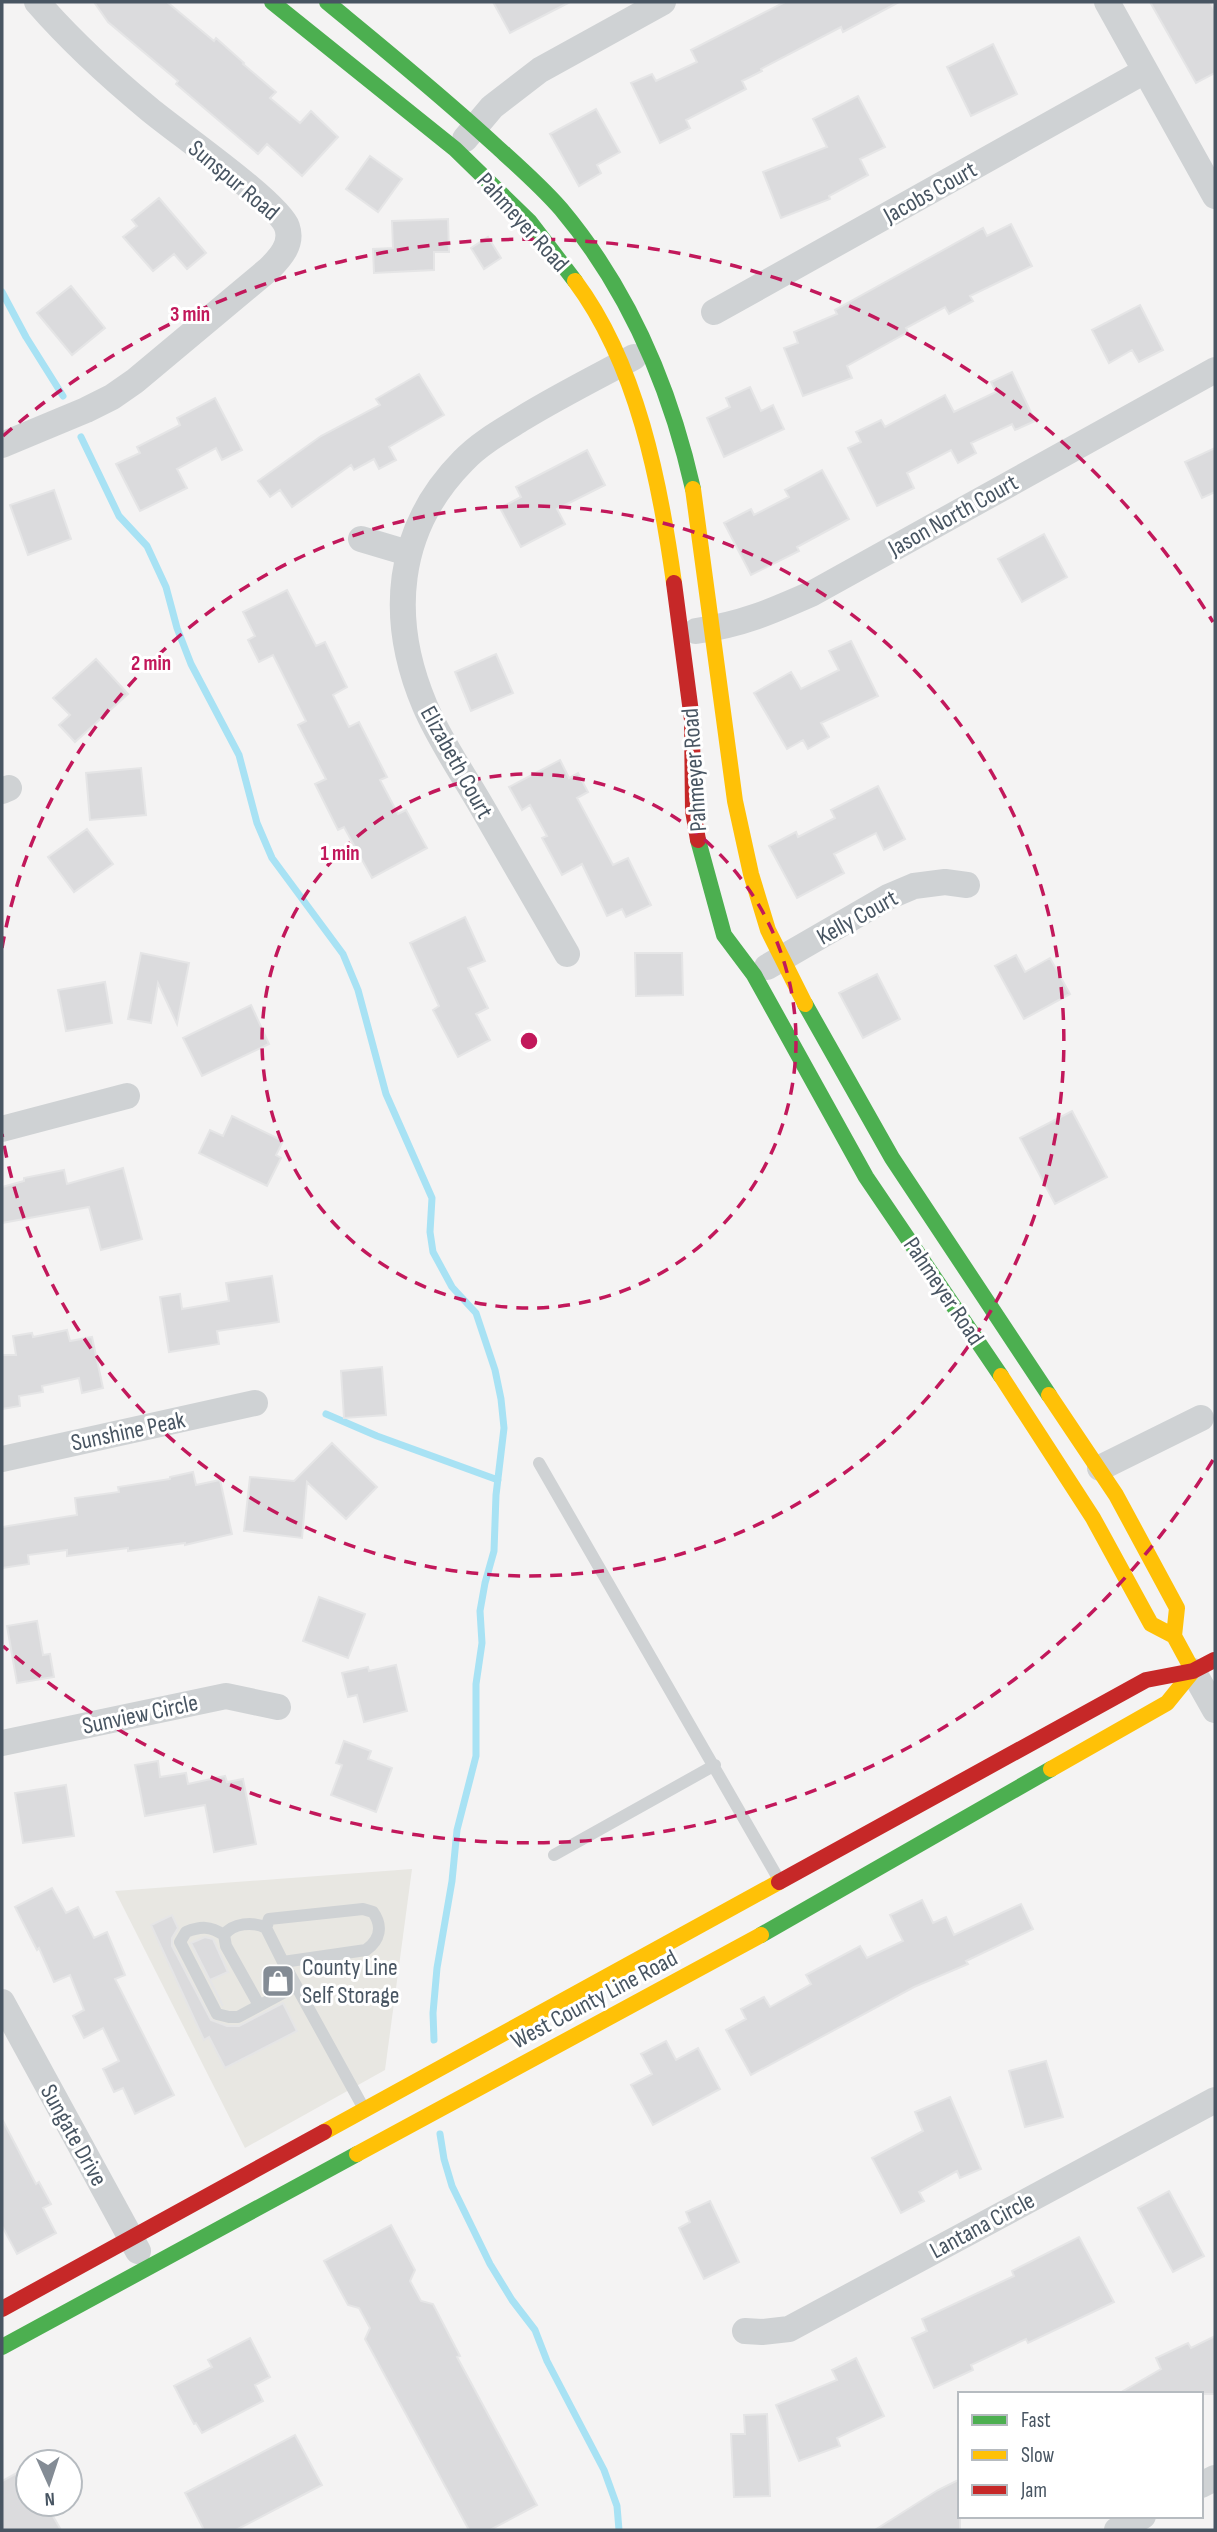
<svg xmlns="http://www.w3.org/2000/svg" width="1217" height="2532" font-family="'Sofia Sans Condensed',sans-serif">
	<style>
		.commercial { fill: #e8e7e2 }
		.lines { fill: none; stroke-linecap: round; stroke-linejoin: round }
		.stream { stroke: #a8e2f4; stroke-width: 7 }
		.building { fill: #dbdbdd; stroke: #e5e5e6; stroke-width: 2 }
		.lane { stroke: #cfd2d4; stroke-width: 12 }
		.street { stroke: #cfd2d4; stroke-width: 26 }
		.fast { stroke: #4caf50; stroke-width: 16 }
		.slow { stroke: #ffc107; stroke-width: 16 }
		.jam { stroke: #c62828; stroke-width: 16 }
		.ring { fill: none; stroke: #c2185b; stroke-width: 3.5; stroke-dasharray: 12 9 }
		.labels { text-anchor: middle; stroke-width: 6; stroke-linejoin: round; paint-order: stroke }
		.street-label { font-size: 24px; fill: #485562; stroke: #fff }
		.poi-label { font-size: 24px; fill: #485562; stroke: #fff; text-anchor: start }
		.centre { fill: #c2185b; stroke: #fff; stroke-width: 3.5 }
		.ring-label { font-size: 21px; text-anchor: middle; font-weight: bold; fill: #c2185b; stroke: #fff; stroke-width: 6; stroke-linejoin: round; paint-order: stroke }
	</style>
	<rect width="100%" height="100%" fill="#f4f3f3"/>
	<path class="commercial" d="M412,1869L385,2070L245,2148L115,1891Z"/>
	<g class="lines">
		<path class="stream" d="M2,292L26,337L63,396
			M81,437L119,516L147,546L166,587L177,628L191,664L239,755L257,823L272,858L343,954L358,990L386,1094L432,1198L430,1232L433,1252L452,1287L476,1313L495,1370L501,1399L504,1428L496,1495L494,1551L485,1583L480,1611L482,1643L476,1684V1756L457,1830L452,1881L437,1968L433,2013L434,2040
			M326,1414L377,1436L498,1480
			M440,2134L444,2159L452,2186L490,2264L512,2300L535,2330L547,2361L604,2470L617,2506L619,2530"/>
	</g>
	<path class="building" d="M94,2H167L214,41L216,38L244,63L243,64L276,92L270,98L300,123L311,111L338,137L302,176L267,144L258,154L176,84L178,81L108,22Z
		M493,2H570L510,33Z
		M785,2H899L843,32L841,27L761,69L762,71L742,81L746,89L686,120L690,128L660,143L631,83L652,74L656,81L697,62L691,50Z
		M1150,2H1210L1215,11V73L1196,83Z
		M993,44L1017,94L971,116L947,67Z
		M858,96L885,147L860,159L868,175L829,196L830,199L781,218L763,172L827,147L813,119Z
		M596,109L620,152L597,165L601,173L579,186L550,134Z
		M370,156L402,179L378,212L346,189Z
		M159,198L206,253L187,269L174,254L153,271L123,237L137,226L132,220Z
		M448,219L449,252H434V270L374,273L373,249L393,248L392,221Z
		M1011,224L1032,266L970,296L973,301L949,314L945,307L906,328L908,332L847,366L852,378L803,396L784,348L798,343L794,332L837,314L835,310L983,228L987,236Z
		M488,237L501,258L484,269L471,248Z
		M71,286L105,328L72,355L37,313Z
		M1140,305L1163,350L1139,362L1132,350L1109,363L1092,330Z
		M1012,372L1035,421L1015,430L1012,424L971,443L976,453L958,463L951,450L907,473L914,488L877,506L848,448L861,442L856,432L881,420L885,427L945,395L954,412L996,392L991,382Z
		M419,374L444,415L389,447L396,460L379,469L374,459L354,470L351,465L292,507L280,490L270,497L258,481L321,436L380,405L376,399Z
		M750,387L761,411L773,405L784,429L724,457L707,418L730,407L726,398Z
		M215,398L242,450L222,460L216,448L177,469L187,488L140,511L116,464L140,453L137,447L180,425L177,418Z
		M1215,448V492L1202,498L1185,462Z
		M587,450L605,485L557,509L565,524L521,547L500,508L521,497L516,487Z
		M822,470L849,519L797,547L799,551L751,575L724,523L751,509L754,515L789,497L785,490Z
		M54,490L71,539L28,555L10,505Z
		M1044,534L1067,577L1022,602L998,559Z
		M287,590L316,646L325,642L347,687L333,695L349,727L359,722L387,777L380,780L398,814L406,810L427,848L372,878L344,827L338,830L315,784L326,779L298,725L306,721L273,655L259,662L248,640L255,636L243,612Z
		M851,641L878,696L821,723L829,737L808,749L803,740L787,749L754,693L791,672L801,689L839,670L829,651Z
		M496,654L513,693L471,711L455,672Z
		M96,659L128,694L75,742L59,725L70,715L53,698Z
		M560,760L569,778L578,773L588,792L577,798L613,865L628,858L651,905L626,917L622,909L607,916L582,864L562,875L542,838L547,836L530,805L522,810L509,787Z
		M141,768L146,815L90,820L86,773Z
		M878,786L905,839L884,850L876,833L834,854L844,873L797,898L769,846L796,832L798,837L835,818L831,810Z
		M87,829L113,864L74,892L48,857Z
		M465,917L485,961L468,968L488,1008L476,1014L490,1040L458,1057L433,1010L439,1006L410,943Z
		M141,953L189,963L177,1024L158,983L151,1023L128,1019Z
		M635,953H682L683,995L636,996Z
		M1016,955L1025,972L1050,958L1070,994L1024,1019L995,966Z
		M877,974L900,1019L863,1038L839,993Z
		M105,982L112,1023L66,1031L58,990Z
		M251,1005L269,1044L202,1076L183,1038Z
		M1072,1111L1107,1177L1055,1204L1020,1138Z
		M232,1116L283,1141L276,1155L281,1158L267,1186L199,1153L210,1130L223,1136Z
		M123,1168L142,1239L101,1250L89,1207L2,1223V1187L24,1181V1178L64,1170L67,1184Z
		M272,1276L279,1322L217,1331L219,1344L169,1352L160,1297L180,1294L182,1309L229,1301L226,1283Z
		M67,1330L70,1341L92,1337L103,1388L82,1393L79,1378L42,1386L43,1392L19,1396L20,1406L2,1409V1355H16L13,1336L32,1333L33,1337Z
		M382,1367L386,1415L344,1418L341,1371Z
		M332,1443L377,1487L346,1519L307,1482L302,1538L244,1531L250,1477L294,1481Z
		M193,1472L196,1485L220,1480L232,1534L185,1545V1543L128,1551V1548L67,1556V1550L28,1555L29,1564L2,1568V1527L77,1515L75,1498L119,1492L118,1487L170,1479V1477Z
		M319,1597L365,1614L348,1658L303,1641Z
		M37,1621L43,1655L50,1654L54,1677L17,1683L7,1626Z
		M396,1665L407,1711L364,1722L357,1695L348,1697L342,1673L368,1667L369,1671Z
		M344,1741L371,1751L368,1759L392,1768L376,1812L331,1795L342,1765L336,1763Z
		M158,1761L160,1777L186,1773L188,1784L225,1776L227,1782L243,1779L256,1844L214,1852L205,1805L145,1816L135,1765Z
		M66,1785L74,1836L23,1843L15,1793Z
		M52,1888L66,1913L78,1907L94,1938L107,1932L125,1975L115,1979L174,2095L135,2114L123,2088L114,2092L103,2069L119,2061L103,2028L84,2038L73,2016L84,2010L70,1975L54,1982L39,1948L37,1950L15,1907Z
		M922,1900L933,1923L946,1917L954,1935L1021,1904L1033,1929L966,1961L968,1964L914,1987L751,2075L726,2030L746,2019L741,2009L764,1997L770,2007L811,1984L806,1975L860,1946L867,1958L903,1941L890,1915Z
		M172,1915L178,1928L172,1938V1946L211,2020L227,2026H239L283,2003L297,2031L225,2068L209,2037L204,2040L151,1925Z
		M205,1937L213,1939L228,1972L210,1980L223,2006L191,1943Z
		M666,2041L676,2060L698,2048L720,2089L653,2125L631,2085L652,2074L641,2054Z
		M1046,2061L1063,2117L1025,2127L1009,2071Z
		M950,2097L981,2169L960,2178L957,2171L919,2192L924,2201L901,2213L872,2158L923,2131L915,2112Z
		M2,2119L36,2184L39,2182L51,2204L43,2208L56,2233L17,2254L2,2226Z
		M1169,2191L1204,2256L1173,2272L1138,2208Z
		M710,2201L739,2262L704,2279L679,2228L690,2222L686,2212Z
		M391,2225L415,2270L410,2281L421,2301L433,2304L460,2356L457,2357L537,2505L490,2530H469L365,2339L370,2328L359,2308L348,2305L324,2261Z
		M1079,2237L1114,2302L1028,2343L1026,2339L971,2365L973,2370L934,2388L912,2338L927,2331L922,2319L1014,2276L1012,2271Z
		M1215,2336V2394H1118L1161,2369L1156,2358L1188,2343L1191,2348Z
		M250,2338L270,2377L255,2385L263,2401L202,2433L196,2423L194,2424L174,2386L212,2367L208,2360Z
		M856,2358L884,2416L837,2438L840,2446L799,2461L776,2405L837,2380L832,2370Z
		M767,2414L770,2496L734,2497L731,2434H745L744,2415Z
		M295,2435L322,2485L236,2530H204L185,2493Z
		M28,2467V2504H46L61,2530H2V2481Z
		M960,2479V2530H875L938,2490Z"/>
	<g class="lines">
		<path class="lane" d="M539,1463L778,1878
			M554,1855L715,1765
			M224,1935C210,1926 201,1926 186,1932L180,1942L217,2014L229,2017H238L296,1986
			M283,1962L366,1950C380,1940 383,1926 373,1912L363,1909L269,1919L266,1928L283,1962L363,2107
			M259,2005L226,1946L224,1935C233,1923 253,1921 266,1928"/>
		<path class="street" d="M1107,2L1215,196
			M465,139L492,107L540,70L663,2
			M714,312L1145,71
			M2,445L86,410L112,397L135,381L269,269C280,258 293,244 287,227C279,203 175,131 149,109C109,76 71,41 37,2
			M361,539L408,553
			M696,631C743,624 770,612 813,593L1215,370
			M2,791L9,788
			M567,954C539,905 510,856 482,807C463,774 440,741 425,706C388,619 395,530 463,461C480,443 502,431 523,418C559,396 597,377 634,357
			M767,967L888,897L914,886L945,882L967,885
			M2,1129L127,1096
			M2,1459L255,1403
			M1100,1468L1201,1418
			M1193,1671L1215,1710
			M2,1743L226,1696L278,1707
			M2,2002L138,2251
			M745,2331L762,2332L789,2329L1215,2100
			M1201,2485L1215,2478
			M1117,2530L1143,2516"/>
		<path class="fast" d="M272,2L455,149L530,222L575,281
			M327,2C384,49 442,96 496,146C518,166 541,186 561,209C628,289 670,387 693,489
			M698,840L724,935L754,975L866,1177L1001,1376
			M805,1004L892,1158L1049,1395
			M761,1935L1051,1769
			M2,2347L357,2154"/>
		<path class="slow" d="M575,281C637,364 660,482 674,583
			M693,489L735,801L751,874L768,930L805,1004
			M1001,1376L1093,1518L1151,1624L1174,1636
			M1049,1395L1116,1495L1177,1608L1174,1636L1193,1671
			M1051,1769L1167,1703L1193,1671
			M324,2132L779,1882
			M357,2154L761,1935"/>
		<path class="jam" d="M674,583L692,720L693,811L698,840
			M779,1882L1146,1680L1193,1671L1214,1660
			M2,2309L324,2132"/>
	</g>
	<g class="ring">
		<circle cx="529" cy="1041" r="267"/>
		<path d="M2 948A535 535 0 1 1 2 1134"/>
		<path d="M1213 1460A802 802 0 0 1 3 1646M3 436A802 802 0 0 1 1213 622"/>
	</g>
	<defs>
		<symbol id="shop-square" viewBox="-11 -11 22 22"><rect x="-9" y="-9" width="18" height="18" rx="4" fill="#848c95" stroke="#fff"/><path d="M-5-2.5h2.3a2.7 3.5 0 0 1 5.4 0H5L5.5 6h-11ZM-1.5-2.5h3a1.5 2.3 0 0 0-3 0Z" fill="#fff"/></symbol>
	</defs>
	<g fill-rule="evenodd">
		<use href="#shop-square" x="259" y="1962" width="38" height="38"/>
	</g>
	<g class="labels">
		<g class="street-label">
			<text transform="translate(234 180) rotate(40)" y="8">Sunspur Road</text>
			<text transform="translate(930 192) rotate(-29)" y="8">Jacobs Court</text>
			<text transform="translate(523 222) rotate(48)" y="8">Pahmeyer Road</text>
			<text transform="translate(953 515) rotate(-29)" y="8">Jason North Court</text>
			<text transform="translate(457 762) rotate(61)" y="8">Elizabeth Court</text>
			<text transform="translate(694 770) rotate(-94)" y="8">Pahmeyer Road</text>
			<text transform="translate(857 917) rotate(-29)" y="8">Kelly Court</text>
			<text transform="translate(944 1291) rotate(56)" y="8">Pahmeyer Road</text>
			<text transform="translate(128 1431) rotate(-12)" y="8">Sunshine Peak</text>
			<text transform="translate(140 1714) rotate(-12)" y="8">Sunview Circle</text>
			<text transform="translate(594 1999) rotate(-28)" y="8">West County Line Road</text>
			<text transform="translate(74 2135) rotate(61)" y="8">Sungate Drive</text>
			<text transform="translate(982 2225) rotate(-28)" y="8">Lantana Circle</text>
		</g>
		<g class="poi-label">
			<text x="302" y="1975">County Line<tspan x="302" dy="28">Self Storage</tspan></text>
		</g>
	</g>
	<circle cx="529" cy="1041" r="10" class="centre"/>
	<g class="ring-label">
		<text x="190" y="321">3 min</text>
		<text x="151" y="670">2 min</text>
		<text x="340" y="860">1 min</text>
	</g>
	<rect width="1217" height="2532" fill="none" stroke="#485562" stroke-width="7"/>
	<rect x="958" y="2392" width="245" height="126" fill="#ffffff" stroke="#b6bbc0" stroke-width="2"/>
	<rect x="972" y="2415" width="35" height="10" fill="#4caf50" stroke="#b6bbc0" stroke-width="2"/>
	<text x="1021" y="2427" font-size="21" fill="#485562">Fast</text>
	<rect x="972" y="2450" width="35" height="10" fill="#ffc107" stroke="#b6bbc0" stroke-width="2"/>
	<text x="1021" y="2462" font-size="21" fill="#485562">Slow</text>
	<rect x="972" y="2485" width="35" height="10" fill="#c62828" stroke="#b6bbc0" stroke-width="2"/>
	<text x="1021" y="2497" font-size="21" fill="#485562">Jam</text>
	<g transform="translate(49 2483) rotate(177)"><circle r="33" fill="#ffffff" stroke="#b6bbc0" stroke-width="2"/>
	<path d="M0-5L12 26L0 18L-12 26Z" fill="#848c95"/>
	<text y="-10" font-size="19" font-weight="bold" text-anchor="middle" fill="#485562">N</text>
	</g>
</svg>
